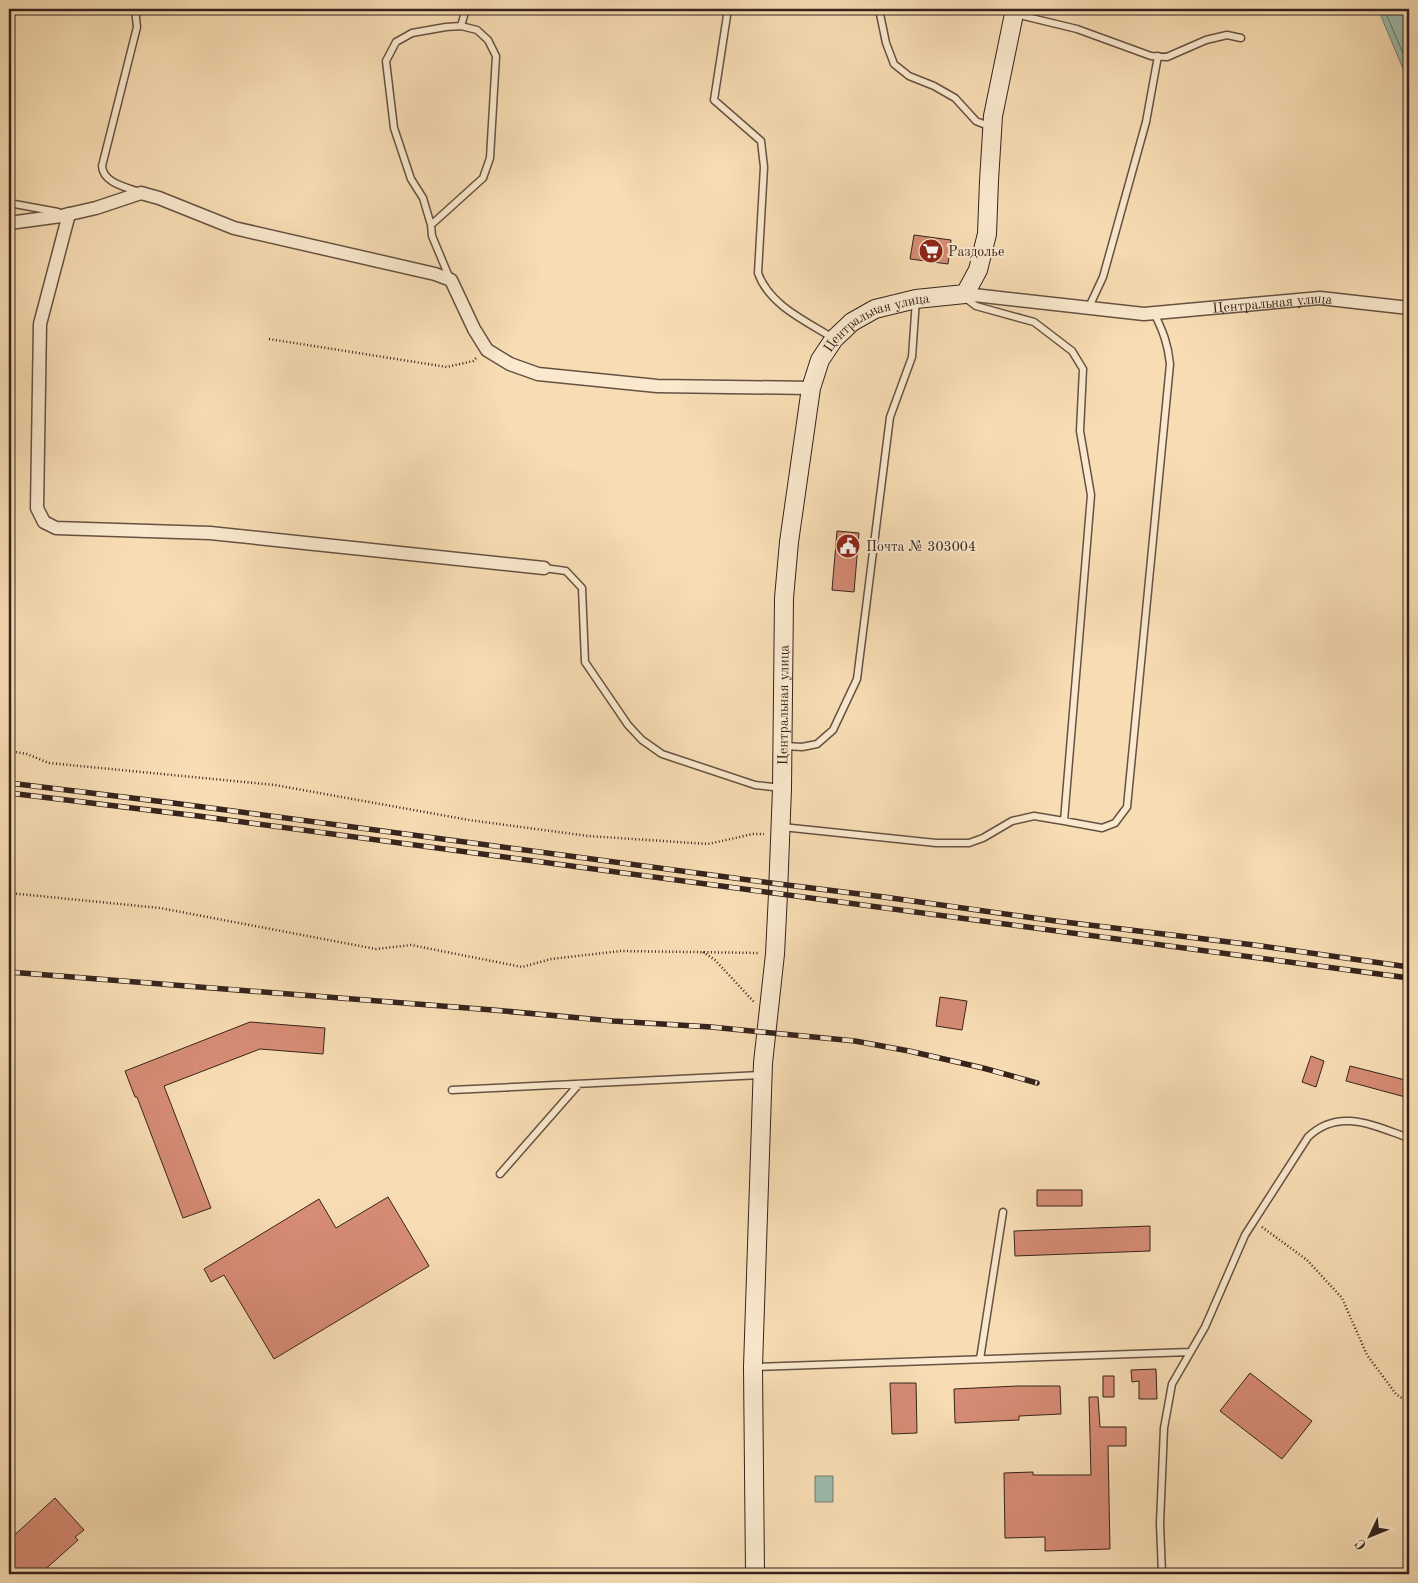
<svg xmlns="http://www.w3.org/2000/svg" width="1418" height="1583" font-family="'Old Standard TT',serif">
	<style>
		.water { fill: #9dbcad; stroke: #737f73 }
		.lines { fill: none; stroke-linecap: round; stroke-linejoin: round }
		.shore { stroke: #697064; stroke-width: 1 }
		.building { fill: #d78c75; stroke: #35231c }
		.lane-casing { stroke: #665242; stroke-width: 9 }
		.street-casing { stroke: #665242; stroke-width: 15 }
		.secondary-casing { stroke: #35231c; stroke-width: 20 }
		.path { stroke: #35231c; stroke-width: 2.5; stroke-dasharray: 1 2.5; stroke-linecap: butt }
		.lane { stroke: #fae9ce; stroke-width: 6 }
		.street { stroke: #fae9ce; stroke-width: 12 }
		.secondary { stroke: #fae9ce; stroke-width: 18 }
		.rail-casing { stroke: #35231c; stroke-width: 5.5 }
		.rail { stroke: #fae9ce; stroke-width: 4; stroke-dasharray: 11; stroke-linecap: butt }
		.labels { text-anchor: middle; stroke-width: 4; stroke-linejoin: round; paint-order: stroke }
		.poi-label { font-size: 14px; fill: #35231c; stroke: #fae9ce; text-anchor: start }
		.street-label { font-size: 14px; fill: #35231c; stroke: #fae9ce }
	</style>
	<rect width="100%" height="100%" fill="#f8ddb4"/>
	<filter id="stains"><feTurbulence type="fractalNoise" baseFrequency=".004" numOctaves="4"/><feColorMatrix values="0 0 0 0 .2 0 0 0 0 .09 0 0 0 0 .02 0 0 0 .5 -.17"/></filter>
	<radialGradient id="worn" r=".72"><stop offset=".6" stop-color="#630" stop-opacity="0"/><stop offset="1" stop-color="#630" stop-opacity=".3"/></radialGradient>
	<path class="water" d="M1378,9H1409V73L1404,71Z
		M815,1476H833V1502H815Z"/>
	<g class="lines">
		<path class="shore" d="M1384,9L1409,67"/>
	</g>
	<path class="building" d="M914,235L951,240L948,264L910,259Z
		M837,531L859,533L854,592L832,590Z
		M940,997L967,1001L962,1030L936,1026Z
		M250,1022L325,1028L323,1054L260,1049L164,1086L211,1208L183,1218L137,1097H135L125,1071Z
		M1311,1056L1324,1061L1316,1087L1302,1082Z
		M1350,1066L1409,1081V1098L1346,1081Z
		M1037,1190H1082V1206H1037Z
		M388,1197L429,1266L274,1359L224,1275L211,1282L204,1269L319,1199L336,1228Z
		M1150,1226V1251L1015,1256L1014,1231Z
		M1156,1369L1157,1399H1139V1381L1132,1382L1131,1370Z
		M1250,1373L1312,1421L1282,1459L1220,1411Z
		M1103,1376H1114V1397H1103Z
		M890,1383H916L917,1433L892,1434Z
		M1018,1386H1060L1061,1414L1019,1416V1420L955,1423L954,1389Z
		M1089,1397H1098L1100,1427H1126V1446H1108L1110,1549L1045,1551V1537L1005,1538L1004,1473L1033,1472V1475H1091Z
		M55,1498L84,1530L75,1537L78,1540L40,1574H9V1540Z"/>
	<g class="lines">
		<defs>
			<path id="lane" d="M135,9L137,27L102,166C103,183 126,187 139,192
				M728,9L714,100L761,141L764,167L758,273C769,305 806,321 833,338
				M879,9L886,43L894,64L909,76L934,86L955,98L976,121L991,127
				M1015,14L1077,29L1151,56L1167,57L1206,40L1227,35L1241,38
				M9,203L58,212
				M431,225L483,178L490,158L496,56L488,40L477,30L461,26
				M450,279L432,236L431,225L423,198L411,179L394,128L386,61L396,42L412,33L446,27L461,26L466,9
				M966,295L968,300L976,306L1034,322L1072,351L1083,369L1080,431L1091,495L1064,821L1102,828L1115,823L1127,807L1170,364C1168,344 1163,331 1154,313
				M1089,307L1103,277L1146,122L1158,56
				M544,568L566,571L582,588L585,662L628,725L642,740L662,754L755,785L781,788
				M785,746L802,747L817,744L833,730L857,679L890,417L912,357L916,300
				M782,827L936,843H969L983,838L1012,821L1034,816L1064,821
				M452,1090L761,1075
				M500,1174L579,1084
				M980,1359L1003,1212
				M754,1367L1190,1352
				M1162,1574L1160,1523L1164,1428L1172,1384L1205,1327L1245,1235L1308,1137C1339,1107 1374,1126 1409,1138"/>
			<g id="street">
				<path d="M69,214L40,324L37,508L44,522L56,528L210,533L544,568"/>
				<path d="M9,223L61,216L96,208L141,193L159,198L234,228L435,274L451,280L474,329L487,350L510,364L538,374L657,386L811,388"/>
				<path id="s1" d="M965,294L1144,314L1320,298L1409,308"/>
			</g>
			<g id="secondary">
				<path id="s2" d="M755,1574L753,1367L763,1063L775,954L778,894L782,788L784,598L789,542L811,388L820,360L834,339L852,322L875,309L916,299L965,294L978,270L987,234L989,181L993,116L1015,9"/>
			</g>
		</defs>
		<use href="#lane" class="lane-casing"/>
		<use href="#street" class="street-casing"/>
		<use href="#secondary" class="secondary-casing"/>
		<path class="path" d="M269,339L447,367L473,361L476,358
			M9,751L27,754L49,763L275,785L469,820L588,836L708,844L753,834H764
			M9,893L160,908L376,949L411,945L522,967L551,959L621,951L759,953
			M703,952L715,960L754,1002
			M1262,1227L1307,1260L1342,1298L1367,1355L1396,1394L1409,1403"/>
		<use href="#lane" class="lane"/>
		<use href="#street" class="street"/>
		<use href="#secondary" class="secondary"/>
		<defs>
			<path id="rail" d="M9,783L173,803L779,884L884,897L1056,921L1254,945L1409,967
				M9,793L198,816L1409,978
				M9,972L493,1010L613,1021L711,1027L855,1041L909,1051L983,1068L1037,1083"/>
		</defs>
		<use href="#rail" class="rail-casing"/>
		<use href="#rail" class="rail"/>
	</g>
	<defs>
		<symbol id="supermarket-disc" viewBox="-11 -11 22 22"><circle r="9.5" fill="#8f2418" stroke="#fae9ce"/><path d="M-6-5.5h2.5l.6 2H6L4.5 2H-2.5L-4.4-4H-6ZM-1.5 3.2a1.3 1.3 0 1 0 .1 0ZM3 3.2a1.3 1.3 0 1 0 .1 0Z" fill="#fff"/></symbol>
		<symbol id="civic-disc" viewBox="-11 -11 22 22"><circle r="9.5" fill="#8f2418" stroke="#fae9ce"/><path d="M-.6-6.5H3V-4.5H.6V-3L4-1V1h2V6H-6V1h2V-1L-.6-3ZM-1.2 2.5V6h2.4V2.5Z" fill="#fff"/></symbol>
	</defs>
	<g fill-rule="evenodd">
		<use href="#supermarket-disc" x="917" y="237" width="28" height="28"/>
		<use href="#civic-disc" x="834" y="532" width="28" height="28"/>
	</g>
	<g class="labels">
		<g class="poi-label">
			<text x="948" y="256">Раздолье</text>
			<text x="866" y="551">Почта № 303004</text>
		</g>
		<g class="street-label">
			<text dy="5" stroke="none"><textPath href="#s1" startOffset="309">Центральная улица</textPath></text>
			<text dy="5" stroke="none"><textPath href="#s2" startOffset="1290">Центральная улица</textPath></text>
			<text dy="5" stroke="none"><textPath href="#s2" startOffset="870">Центральная улица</textPath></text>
		</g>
	</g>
	<rect width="1418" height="1583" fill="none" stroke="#f8ddb4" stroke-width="30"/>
	<rect x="10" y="10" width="1398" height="1563" fill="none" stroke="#35231c" stroke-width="2.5"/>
	<rect x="15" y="15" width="1388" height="1553" fill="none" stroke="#35231c"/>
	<g transform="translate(1370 1536) rotate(227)" stroke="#fae9ce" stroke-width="4" paint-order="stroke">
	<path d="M0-4L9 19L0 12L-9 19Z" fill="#35231c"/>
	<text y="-8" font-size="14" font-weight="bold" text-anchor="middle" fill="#35231c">С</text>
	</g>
	<rect width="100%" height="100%" filter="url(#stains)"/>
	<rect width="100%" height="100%" fill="url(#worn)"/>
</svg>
